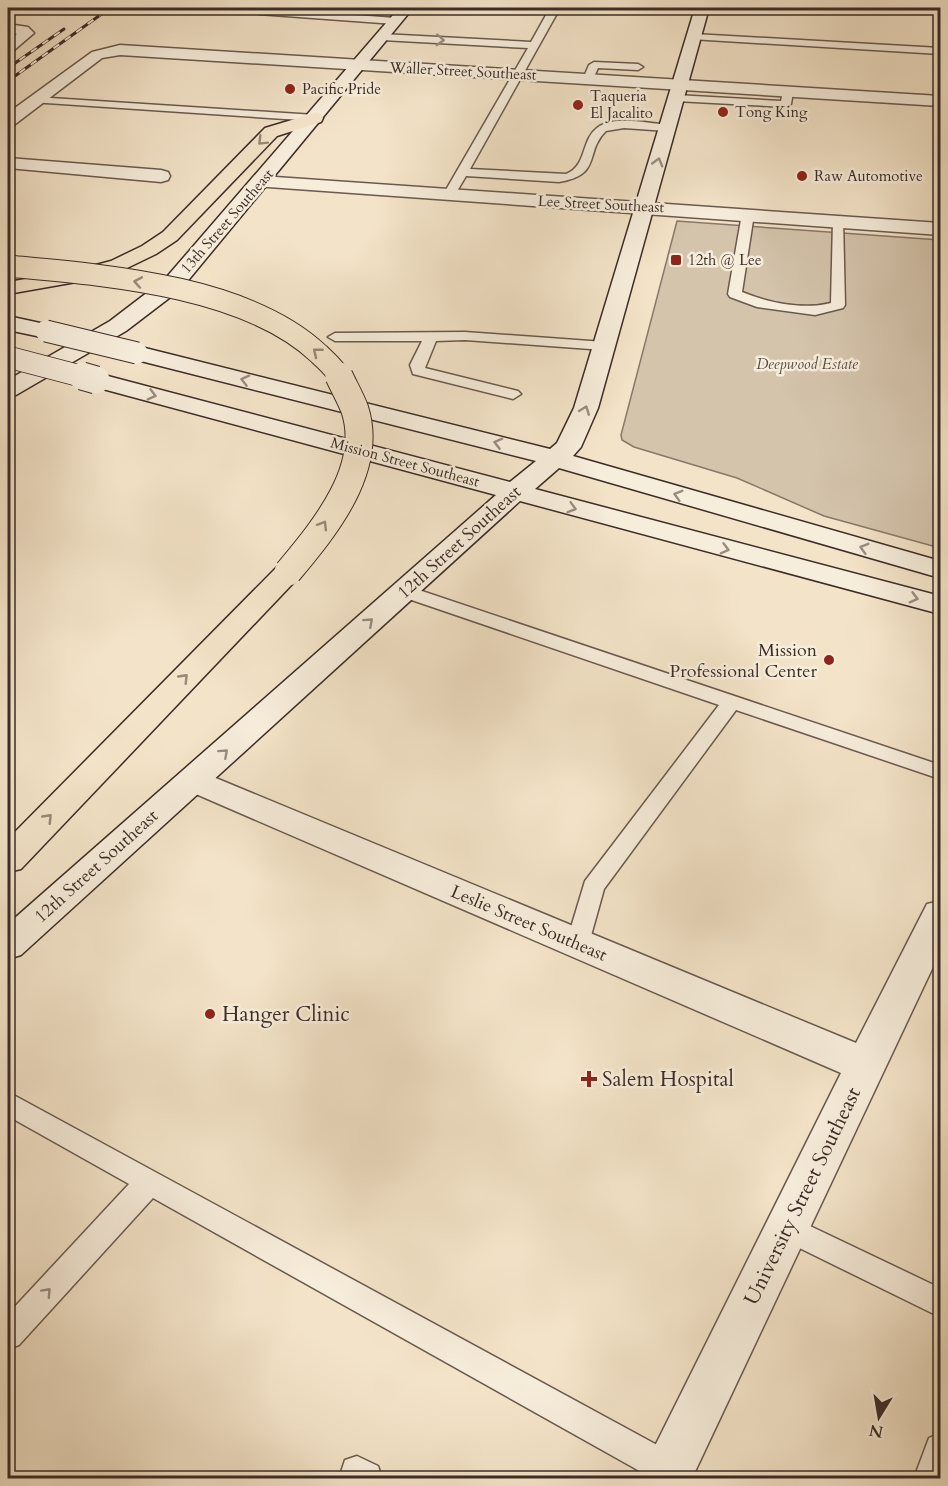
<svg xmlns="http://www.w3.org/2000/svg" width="948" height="1486" font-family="Cardo,serif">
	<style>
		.green { fill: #d4c4ac; stroke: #887869; stroke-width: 1.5 }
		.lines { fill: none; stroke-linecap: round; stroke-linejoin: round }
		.lane-casing { stroke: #6a5a4e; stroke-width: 3 }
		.street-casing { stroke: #6a5a4e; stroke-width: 3 }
		.secondary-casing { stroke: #3c2c26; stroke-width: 3 }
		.highway-casing { stroke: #3c2c26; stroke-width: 3 }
		.lane { fill: #f7eddb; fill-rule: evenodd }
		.street { fill: #f7eddb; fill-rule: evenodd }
		.secondary { fill: #f7eddb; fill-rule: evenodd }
		.highway { fill: #f3e3c8; fill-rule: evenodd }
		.rail-casing { stroke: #3c2c26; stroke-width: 3 }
		.rail { stroke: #f7eddb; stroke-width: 2; stroke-dasharray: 7; stroke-linecap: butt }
		.secondary-bridge-far1-casing { stroke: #3c2c26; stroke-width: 23; stroke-linecap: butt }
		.secondary-bridge-casing { stroke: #3c2c26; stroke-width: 29; stroke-linecap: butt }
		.highway-bridge-far1-casing { stroke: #3c2c26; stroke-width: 23; stroke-linecap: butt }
		.highway-bridge-casing { stroke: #3c2c26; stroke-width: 29; stroke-linecap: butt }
		.secondary-bridge-far1 { stroke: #f7eddb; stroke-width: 21 }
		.secondary-bridge { stroke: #f7eddb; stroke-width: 27 }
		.highway-bridge-far1 { stroke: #f3e3c8; stroke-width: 21 }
		.highway-bridge { stroke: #f3e3c8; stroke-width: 27 }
		.oneway { stroke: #9a8c80 }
		.oneway2 { stroke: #988877 }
		.poi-dot { fill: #8f2418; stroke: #f7eddb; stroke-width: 2 }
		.labels { text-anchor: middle; stroke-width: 5; stroke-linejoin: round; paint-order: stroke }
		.far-street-label { font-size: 15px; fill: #3c2c26; stroke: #f7eddb }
		.far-poi-label { font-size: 15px; fill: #3c2c26; stroke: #f7eddb; text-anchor: start }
		.far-park-label { font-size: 15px; font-style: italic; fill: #5a4a41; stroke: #f7eddb }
		.street-label { font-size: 18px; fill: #3c2c26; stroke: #f7eddb }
		.poi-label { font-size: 18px; fill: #3c2c26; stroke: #f7eddb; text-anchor: end }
		.near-poi-label { font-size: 21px; fill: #3c2c26; stroke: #f7eddb; text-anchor: start }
		.near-street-label { font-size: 21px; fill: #3c2c26; stroke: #f7eddb }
	</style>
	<rect width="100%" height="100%" fill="#f3e3c8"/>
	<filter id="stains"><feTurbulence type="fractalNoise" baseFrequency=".00333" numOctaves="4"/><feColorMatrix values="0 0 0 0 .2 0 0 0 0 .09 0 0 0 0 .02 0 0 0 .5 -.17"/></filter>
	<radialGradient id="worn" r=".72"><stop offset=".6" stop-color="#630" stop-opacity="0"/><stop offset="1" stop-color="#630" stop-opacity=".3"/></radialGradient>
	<path class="green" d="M677,221L940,240V548L824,516L737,478L634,447L622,440L621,435Z"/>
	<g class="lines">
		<defs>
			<path id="lane" d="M261,8L395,18L400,21L395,24L258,14L256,12Z
				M481,8H496L491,11Z
				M550,8H560L470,169L566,174C587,166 581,140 597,128C613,115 648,123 667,125L672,128L667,131L624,128L606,131C584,152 603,175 559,182L466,176L453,198H445L443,195L528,48L382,40L377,37L382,34L531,42Z
				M694,34L940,48V54L691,39L689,37Z
				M594,62L638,64L643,67L638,70L598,68L592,81H584L583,79L589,65Z
				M788,89L793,92L791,104L786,107L676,101L671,98L676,95L781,101L783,92Z
				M35,97L315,115L320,118L315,121L31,102V98Z
				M748,210L754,214L742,292C769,303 803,310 831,303L833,221L835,218H843L845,305L843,308L815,315L757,307L730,297L728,294L742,214Z
				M465,332L604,342L611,346L604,350L465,340L436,341L425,368L518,391L521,394L513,399L413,374L410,365L422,341H335L328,337L335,333Z
				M404,585L940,765V779L736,710L604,889L587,950L578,953L569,950L566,944L585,881L719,705L397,595L395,591L397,587Z
				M8,1092L681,1458L685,1470L682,1478H652L153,1198L19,1345L8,1349V1314L129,1184L8,1116Z
				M787,1215L940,1288V1317L777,1237L773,1228L777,1219Z
				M940,1433V1478H914L929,1438Z
				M357,1456L378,1466L382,1478H343L341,1472L345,1460Z"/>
			<path id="street" d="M908,8H940V13L915,12Z
				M8,24L28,27L34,33L13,51L8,53V41L17,34L8,32Z
				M120,45L940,96V106L120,55L102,58L14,125L8,126V113L92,52Z
				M8,158L161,170L168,172L170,176L168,180L161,182L8,168Z
				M261,176L940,223V235L254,186L252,182L254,178Z
				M194,769L856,1043L927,904L940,901V952L692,1478H639L841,1073L182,788L177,780L182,772Z"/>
			<path id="secondary" d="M399,8H413L181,289L126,331L16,395L8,397V380L110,321L165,279Z
				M695,8H709L598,408L581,447L573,456L940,561V578L559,468L535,489L940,596V614L520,501L21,955L8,959V924L496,495L88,385L84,380L88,375L96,373L104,375L510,482L536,461L129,358L126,353L129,348L137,346L550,449L557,443L574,408Z
				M8,316L54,326L57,331L54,336L46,338L8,330Z"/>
			<path id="highway" d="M315,113L321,114L323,118L321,122L277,136L177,240L156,254L125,269L82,281L8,294V282L73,271L111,261L142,246L163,232L265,128Z
				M288,563L298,566L302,572L298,578L21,869L8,872V839L278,566Z"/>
		</defs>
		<use href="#lane" class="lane-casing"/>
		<use href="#street" class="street-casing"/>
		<use href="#secondary" class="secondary-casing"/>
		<use href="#highway" class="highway-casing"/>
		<use href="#lane" class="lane"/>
		<use href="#street" class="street"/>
		<use href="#secondary" class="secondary"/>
		<use href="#highway" class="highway"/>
		<defs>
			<path id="rail" d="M8,68L64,29
				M8,81L110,8"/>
		</defs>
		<use href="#rail" class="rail-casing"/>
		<use href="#rail" class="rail"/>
		<defs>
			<path id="secondary-bridge-far1" d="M46,331L137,353
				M8,357L88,378"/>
			<path id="secondary-bridge" d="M82,376L96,380"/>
			<path id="highway-bridge-far1" d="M8,266C104,275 246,285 319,354C327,362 335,368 340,378"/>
			<path id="highway-bridge" d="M288,572C323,530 374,470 355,410C351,399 344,387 339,376"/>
		</defs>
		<use href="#secondary-bridge-far1" class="secondary-bridge-far1-casing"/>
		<use href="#secondary-bridge" class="secondary-bridge-casing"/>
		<use href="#highway-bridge-far1" class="highway-bridge-far1-casing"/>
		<use href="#highway-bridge" class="highway-bridge-casing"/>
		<use href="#secondary-bridge-far1" class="secondary-bridge-far1"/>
		<use href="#secondary-bridge" class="secondary-bridge"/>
		<use href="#highway-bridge-far1" class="highway-bridge-far1"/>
		<use href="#highway-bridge" class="highway-bridge"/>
	</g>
	<defs><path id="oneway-chevron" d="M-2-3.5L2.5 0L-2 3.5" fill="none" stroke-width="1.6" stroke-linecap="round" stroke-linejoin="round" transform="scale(1.5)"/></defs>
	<g class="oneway">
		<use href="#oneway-chevron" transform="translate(440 40) rotate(3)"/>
		<use href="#oneway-chevron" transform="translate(658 162) rotate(-74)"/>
		<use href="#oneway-chevron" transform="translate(245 380) rotate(-166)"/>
		<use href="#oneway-chevron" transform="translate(152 395) rotate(15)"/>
		<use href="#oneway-chevron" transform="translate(585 410) rotate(-69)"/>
		<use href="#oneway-chevron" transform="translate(498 443) rotate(-166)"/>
		<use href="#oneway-chevron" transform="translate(678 495) rotate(-164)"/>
		<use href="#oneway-chevron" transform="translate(572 508) rotate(16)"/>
		<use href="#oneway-chevron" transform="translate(864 548) rotate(-164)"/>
		<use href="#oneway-chevron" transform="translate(725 549) rotate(15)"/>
		<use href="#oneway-chevron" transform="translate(914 598) rotate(15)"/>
		<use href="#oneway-chevron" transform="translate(369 622) rotate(-42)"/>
		<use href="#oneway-chevron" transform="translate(224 753) rotate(-42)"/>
		<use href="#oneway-chevron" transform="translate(47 1292) rotate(-47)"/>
	</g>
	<g class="oneway2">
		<use href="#oneway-chevron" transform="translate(262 141) rotate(135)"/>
		<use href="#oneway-chevron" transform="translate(138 282) rotate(-170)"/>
		<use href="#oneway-chevron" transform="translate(317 352) rotate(-141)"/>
		<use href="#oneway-chevron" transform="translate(323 525) rotate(-58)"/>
		<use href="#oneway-chevron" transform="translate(184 678) rotate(-46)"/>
		<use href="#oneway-chevron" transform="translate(48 818) rotate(-46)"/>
	</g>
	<g class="poi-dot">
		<circle cx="290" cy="89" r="6"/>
		<circle cx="578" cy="105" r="6"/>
		<circle cx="723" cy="112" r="6"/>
		<circle cx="802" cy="176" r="6"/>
		<rect x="670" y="254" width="12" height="12" rx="3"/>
		<circle cx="829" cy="660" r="6"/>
		<circle cx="210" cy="1014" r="6"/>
		<path d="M586 1070h6v6h6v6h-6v6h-6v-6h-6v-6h6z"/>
	</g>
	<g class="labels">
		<g class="far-street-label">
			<text transform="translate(463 71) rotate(3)" y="5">Waller Street Southeast</text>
			<text transform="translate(601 204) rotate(3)" y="5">Lee Street Southeast</text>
			<text transform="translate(227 221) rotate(-49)" y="5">13th Street Southeast</text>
			<text transform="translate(405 462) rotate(15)" y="5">Mission Street Southeast</text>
		</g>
		<g class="far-poi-label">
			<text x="302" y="94">Pacific Pride</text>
			<text x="590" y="101">Taqueria<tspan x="590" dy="17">El Jacalito</tspan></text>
			<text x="735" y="117">Tong King</text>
			<text x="814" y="181">Raw Automotive</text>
			<text x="688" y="265">12th @ Lee</text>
		</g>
		<g class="far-park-label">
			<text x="807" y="369">Deepwood Estate</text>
		</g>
		<g class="street-label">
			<text transform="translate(459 542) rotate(-42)" y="6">12th Street Southeast</text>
			<text transform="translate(96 866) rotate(-42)" y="6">12th Street Southeast</text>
			<text transform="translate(529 923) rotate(23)" y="6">Leslie Street Southeast</text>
		</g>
		<g class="poi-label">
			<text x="817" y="656">Mission<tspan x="817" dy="21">Professional Center</tspan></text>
		</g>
		<g class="near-poi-label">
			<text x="222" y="1021">Hanger Clinic</text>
			<text x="602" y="1086">Salem Hospital</text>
		</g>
		<g class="near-street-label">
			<text transform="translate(802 1196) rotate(-64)" y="7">University Street Southeast</text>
		</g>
	</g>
	<rect width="948" height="1486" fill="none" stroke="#f3e3c8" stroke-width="30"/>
	<rect x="9" y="9" width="930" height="1468" fill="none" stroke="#3c2c26" stroke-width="3"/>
	<rect x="15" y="15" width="918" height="1456" fill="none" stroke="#3c2c26" stroke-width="1.5"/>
	<g transform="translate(879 1417) rotate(191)" stroke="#f7eddb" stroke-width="4.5" paint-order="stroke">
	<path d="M0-4.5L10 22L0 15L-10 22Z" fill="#3c2c26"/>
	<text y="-9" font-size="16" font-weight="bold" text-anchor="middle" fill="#3c2c26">N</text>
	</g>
	<rect width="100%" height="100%" filter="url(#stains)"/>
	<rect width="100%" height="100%" fill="url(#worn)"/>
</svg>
